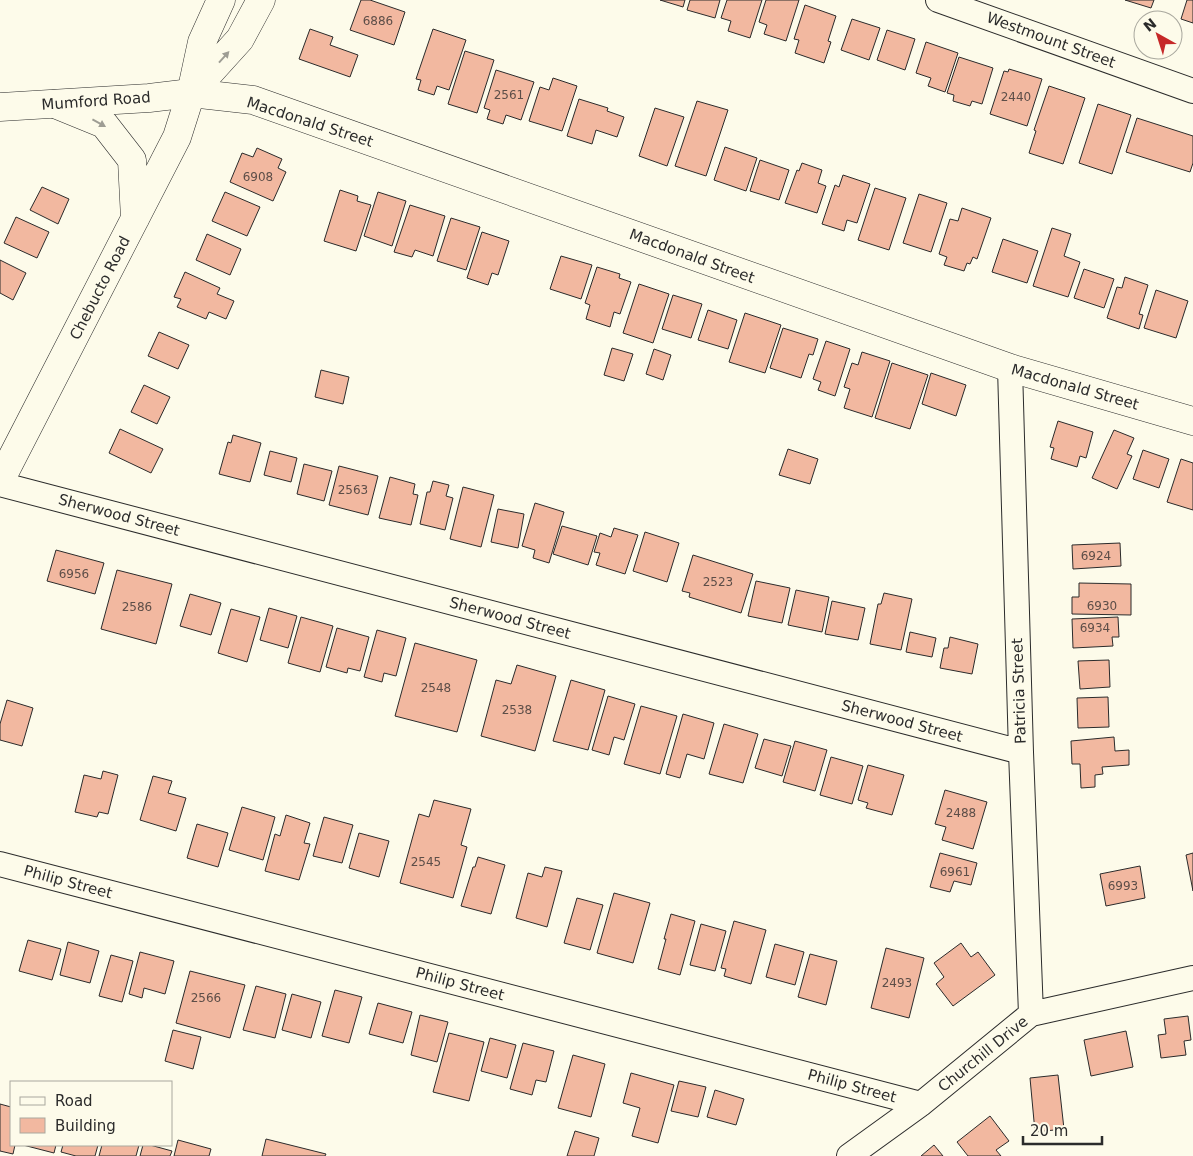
<svg xmlns="http://www.w3.org/2000/svg" width="1193" height="1156" font-family="'DejaVu Sans',sans-serif">
	<style>
		.building { fill: #f2b8a0; stroke: #2b2b2b }
		.lines { fill: none; stroke-linecap: round; stroke-linejoin: round }
		.street-casing { stroke: #2b2b2b; stroke-width: 26 }
		.secondary-casing { stroke: #2b2b2b; stroke-width: 29 }
		.primary-casing { stroke: #2b2b2b; stroke-width: 29 }
		.street { stroke: #fdfbea; stroke-width: 24 }
		.secondary { stroke: #fdfbea; stroke-width: 28 }
		.primary { stroke: #fdfbea; stroke-width: 28 }
		.oneway { fill: #9e9d94 }
		.labels { text-anchor: middle; stroke-width: 4; stroke-linejoin: round; paint-order: stroke }
		.number-label { font-size: 12px; fill: #5d4e48 }
		.street-label { font-size: 15px; fill: #2b2b2b; stroke: #fdfbea }
	</style>
	<rect width="100%" height="100%" fill="#fdfbea"/>
	<path class="building" d="M361,0H370L405,12L394,45L350,30Z
		M660,0H685L683,7Z
		M690,0H720L715,18L687,10Z
		M727,0H762L750,38L728,31L731,21L721,18Z
		M766,0H799L786,41L764,34L767,25L759,22Z
		M1125,0H1154L1151,8Z
		M1187,0H1193V23L1181,19Z
		M805,5L836,16L828,41L831,42L824,63L795,53L799,40L794,39Z
		M852,19L880,28L869,60L841,50Z
		M310,29L333,37L330,45L358,55L350,77L299,59Z
		M433,29L466,40L449,90L437,86L434,95L418,90L421,80L416,79Z
		M887,30L915,39L905,70L877,60Z
		M926,42L958,53L945,92L928,86L931,78L916,73Z
		M465,51L494,60L477,113L448,104Z
		M959,57L993,68L982,104L972,101L970,106L953,101L954,95L947,93Z
		M1009,69L1042,79L1027,126L990,114L1004,71L1008,72Z
		M496,70L534,82L521,120L506,115L503,124L487,119L490,110L484,108Z
		M553,78L577,86L562,131L529,121L540,87L549,90Z
		M1049,86L1085,98L1063,164L1029,153L1036,131L1034,130Z
		M579,99L608,108L607,111L624,117L617,137L596,130L592,144L567,136Z
		M697,101L728,110L706,176L675,166Z
		M1098,104L1131,115L1112,174L1079,163Z
		M655,108L684,117L667,166L639,156Z
		M1137,118L1193,136V163L1190,172L1126,152Z
		M725,147L757,158L746,191L714,180Z
		M257,148L282,159L278,168L286,172L273,201L230,182L242,153L253,157Z
		M760,160L789,170L779,200L750,191Z
		M802,163L822,170L818,183L826,186L817,213L785,203L797,170L799,171Z
		M843,175L870,184L857,223L847,220L844,231L822,224L835,185L839,187Z
		M42,187L69,199L58,224L30,210Z
		M875,188L906,198L889,250L858,240Z
		M340,190L358,196L357,201L371,205L356,251L324,241Z
		M225,192L260,207L247,236L212,221Z
		M378,192L406,201L392,246L364,236Z
		M919,194L947,203L931,252L903,243Z
		M410,205L445,216L433,256L415,250L412,257L394,252Z
		M962,208L991,218L977,259L973,257L970,264L967,263L964,271L944,265L947,257L939,254L950,219L958,221Z
		M16,217L49,232L37,258L4,243Z
		M451,218L480,227L466,270L437,261Z
		M1052,228L1071,234L1064,256L1080,262L1068,297L1033,286Z
		M482,232L509,241L498,275L492,273L488,285L467,278Z
		M207,234L241,249L230,275L196,260Z
		M1003,239L1038,251L1027,283L992,272Z
		M561,256L592,265L581,299L550,289Z
		M0,260L26,273L13,300L0,293Z
		M597,267L620,274L619,278L631,282L620,314L614,312L610,327L586,319L590,305L585,303Z
		M1084,269L1114,279L1104,308L1074,298Z
		M185,272L220,288L217,294L234,301L226,319L209,312L206,319L177,307L181,299L174,297Z
		M1125,277L1148,285L1139,314L1143,315L1139,329L1107,318L1117,287L1122,288Z
		M639,284L669,294L653,343L623,333Z
		M1156,290L1188,301L1176,338L1144,328Z
		M673,295L702,304L691,338L662,329Z
		M708,310L737,320L728,349L698,340Z
		M745,313L781,325L765,373L729,362Z
		M783,328L818,339L813,355L809,354L801,378L770,368Z
		M159,332L189,345L178,369L148,356Z
		M826,341L850,349L835,396L818,390L821,382L813,379Z
		M612,348L633,354L624,381L604,375Z
		M654,349L671,355L663,380L646,374Z
		M862,352L890,361L872,417L844,408L850,389L844,387L852,363L858,365Z
		M892,363L928,375L910,429L875,418Z
		M321,370L349,377L343,404L315,397Z
		M931,373L966,385L956,416L922,404Z
		M144,385L170,397L157,424L131,412Z
		M1058,421L1093,432L1086,458L1080,456L1077,467L1051,459L1054,448L1050,447Z
		M120,429L163,449L151,473L109,453Z
		M1114,430L1134,438L1127,454L1132,456L1117,489L1092,478Z
		M233,435L261,443L250,482L219,474L228,442L231,443Z
		M788,449L818,459L810,484L779,475Z
		M1143,450L1169,459L1159,488L1133,479Z
		M270,451L297,458L291,482L264,475Z
		M1181,459L1193,463V510L1167,502Z
		M304,464L332,471L324,501L297,494Z
		M339,466L378,476L368,515L329,505Z
		M390,477L415,484L413,494L418,495L411,525L379,518Z
		M433,481L449,485L446,496L453,498L445,530L420,524L427,492H430Z
		M463,487L494,495L481,547L450,539Z
		M535,503L564,512L549,563L533,558L535,550L522,546Z
		M498,509L524,514L518,548L491,542Z
		M562,526L597,536L588,565L553,554Z
		M614,528L638,535L625,574L596,565L600,553L594,552L600,533L611,537Z
		M645,532L679,543L667,582L633,571Z
		M1120,543L1121,566L1073,569L1072,545Z
		M56,550L104,563L95,594L47,581Z
		M693,555L753,574L741,613L689,597L690,593L682,591Z
		M117,570L172,584L156,644L101,629Z
		M756,581L790,588L782,623L748,616Z
		M1079,583L1131,584V615L1072,614V597H1079Z
		M796,590L829,597L822,632L788,625Z
		M884,593L912,599L901,650L870,644L878,604H881Z
		M190,594L221,603L211,635L180,626Z
		M832,601L865,608L858,640L825,634Z
		M269,608L297,616L288,648L260,640Z
		M231,609L260,617L247,662L218,653Z
		M301,617L333,626L320,672L288,663Z
		M1118,617L1119,637H1112L1113,646L1073,648L1072,619Z
		M337,628L369,637L360,671L348,668L347,673L326,667Z
		M377,630L406,638L396,676L384,673L382,682L364,677Z
		M910,632L936,638L932,657L906,652Z
		M950,637L978,644L972,674L940,668L944,648H948Z
		M415,643L477,660L457,732L395,716Z
		M1109,660L1110,687L1080,689L1078,661Z
		M517,665L556,676L535,751L481,736L496,680L511,684Z
		M571,680L605,690L588,750L553,741Z
		M608,696L635,704L624,740L614,737L609,755L592,750Z
		M1108,697L1109,727L1078,728L1077,698Z
		M7,700L33,708L22,746L0,740V724Z
		M641,706L677,716L660,774L624,764Z
		M683,714L714,723L704,759L687,754L680,778L666,774Z
		M724,724L758,734L743,783L709,774Z
		M1114,737L1115,751L1129,750V765L1102,767L1103,774L1095,775V787L1081,788L1080,764H1072L1071,741Z
		M764,739L791,746L782,776L755,768Z
		M795,741L827,750L815,791L783,782Z
		M831,757L863,766L852,804L820,795Z
		M868,765L904,775L892,815L866,808L868,803L858,800Z
		M103,771L118,775L108,814L99,812L97,817L75,812L84,775L101,779Z
		M153,776L172,781L168,793L186,798L176,831L140,820Z
		M945,790L987,802L973,849L942,840L946,827L935,824Z
		M434,800L471,809L461,845L467,847L453,898L400,883L419,814L429,817Z
		M242,807L275,817L263,860L229,850Z
		M286,815L310,823L304,843L310,844L299,880L265,871L275,834L280,836Z
		M324,817L353,825L342,863L313,856Z
		M197,824L228,833L218,867L187,858Z
		M359,833L389,841L379,877L349,868Z
		M940,853L977,863L971,885L954,881L950,892L930,887Z
		M1193,853V891L1186,855Z
		M478,857L505,865L491,914L461,906L473,867H475Z
		M1140,866L1145,898L1106,906L1100,874Z
		M545,867L562,871L547,927L516,918L528,873L542,877Z
		M614,893L650,903L633,963L597,953Z
		M577,898L603,905L590,950L564,943Z
		M671,914L695,921L680,975L658,969L666,939H664Z
		M734,921L766,930L751,984L724,976L726,969L721,968Z
		M701,924L726,931L715,971L690,965Z
		M28,940L61,949L52,980L19,971Z
		M68,942L99,951L90,983L60,975Z
		M961,943L971,957L978,952L995,975L953,1006L936,984L944,977L934,963Z
		M775,944L804,952L795,985L766,977Z
		M886,948L924,958L909,1018L871,1008Z
		M140,952L174,961L165,994L144,988L142,998L129,994Z
		M810,954L837,961L826,1005L798,997Z
		M111,955L133,961L122,1002L99,996Z
		M190,971L245,985L230,1038L176,1023Z
		M256,986L286,994L275,1038L243,1030Z
		M335,990L362,997L349,1043L322,1036Z
		M292,994L321,1002L311,1038L282,1030Z
		M378,1003L412,1012L403,1043L369,1034Z
		M420,1015L448,1022L437,1062L411,1055Z
		M1188,1016L1191,1040L1184,1041L1186,1055L1161,1058L1158,1035L1166,1034L1164,1019Z
		M173,1030L201,1037L193,1069L165,1061Z
		M1126,1031L1133,1067L1091,1076L1084,1040Z
		M449,1033L484,1042L469,1101L433,1092Z
		M490,1038L516,1045L507,1078L481,1071Z
		M523,1043L554,1051L546,1082L536,1080L532,1095L510,1089Z
		M573,1055L605,1064L591,1117L558,1108Z
		M631,1073L674,1085L658,1143L632,1136L640,1108L623,1103Z
		M1058,1075L1064,1129L1035,1132L1030,1078Z
		M679,1081L706,1087L698,1117L671,1111Z
		M715,1090L744,1099L736,1125L707,1117Z
		M0,1104L11,1107V1145H15L13,1154L0,1151Z
		M990,1116L1009,1141L996,1150L1001,1156H968L957,1142Z
		M575,1131L599,1138L594,1156H567Z
		M266,1139L326,1154L325,1156H262Z
		M178,1140L211,1149L209,1156H174Z
		M23,1145H56L54,1153Z
		M63,1145H98L95,1156H76L61,1152Z
		M102,1145H139L136,1156H99Z
		M143,1145H150L172,1151L170,1156H140Z
		M934,1145L943,1156H921Z"/>
	<g class="lines">
		<defs>
			<path id="street" d="M938,0L1193,91
				M1010,368L1021,752L1031,1014
				M0,484L1021,752
				M0,864L921,1104
				M849,1156L921,1104L1031,1014L1193,978"/>
			<path id="secondary" d="M0,107L149,98L191,93L253,100L1010,368L1193,421"/>
			<path id="primary" d="M192,92L240,39L261,0
				M55,104L104,124L132,160L135,219
				M0,481L177,137L191,93L202,42L221,0"/>
		</defs>
		<use href="#street" class="street-casing"/>
		<use href="#secondary" class="secondary-casing"/>
		<use href="#primary" class="primary-casing"/>
		<use href="#street" class="street"/>
		<use href="#secondary" class="secondary"/>
		<use href="#primary" class="primary"/>
	</g>
	<defs><path id="oneway-solid" d="M-6-.8H1V-3.2L6.5 0L1 3.2V.8H-6Z" transform="scale(1.25)"/></defs>
	<g class="oneway">
		<use href="#oneway-solid" transform="translate(224 57) rotate(-48)"/>
		<use href="#oneway-solid" transform="translate(99 123) rotate(29)"/>
	</g>
	<g class="labels">
		<g class="number-label">
			<text x="378" y="25">6886</text>
			<text x="509" y="99">2561</text>
			<text x="1016" y="101">2440</text>
			<text x="258" y="181">6908</text>
			<text x="353" y="494">2563</text>
			<text x="1096" y="560">6924</text>
			<text x="74" y="578">6956</text>
			<text x="718" y="586">2523</text>
			<text x="1102" y="610">6930</text>
			<text x="137" y="611">2586</text>
			<text x="1095" y="632">6934</text>
			<text x="436" y="692">2548</text>
			<text x="517" y="714">2538</text>
			<text x="961" y="817">2488</text>
			<text x="426" y="866">2545</text>
			<text x="955" y="876">6961</text>
			<text x="1123" y="890">6993</text>
			<text x="897" y="987">2493</text>
			<text x="206" y="1002">2566</text>
		</g>
		<g class="street-label">
			<text transform="translate(1051 40) rotate(20)" y="5">Westmount Street</text>
			<text transform="translate(96 101) rotate(-4)" y="5">Mumford Road</text>
			<text transform="translate(310 122) rotate(18)" y="5">Macdonald Street</text>
			<text transform="translate(692 256) rotate(20)" y="5">Macdonald Street</text>
			<text transform="translate(100 288) rotate(-63)" y="5">Chebucto Road</text>
			<text transform="translate(1075 387) rotate(16)" y="5">Macdonald Street</text>
			<text transform="translate(119 515) rotate(15)" y="5">Sherwood Street</text>
			<text transform="translate(510 618) rotate(15)" y="5">Sherwood Street</text>
			<text transform="translate(1019 691) rotate(-92)" y="5">Patricia Street</text>
			<text transform="translate(902 721) rotate(15)" y="5">Sherwood Street</text>
			<text transform="translate(68 882) rotate(15)" y="5">Philip Street</text>
			<text transform="translate(460 984) rotate(15)" y="5">Philip Street</text>
			<text transform="translate(983 1054) rotate(-39)" y="5">Churchill Drive</text>
			<text transform="translate(852 1086) rotate(15)" y="5">Philip Street</text>
		</g>
	</g>
	<rect x="10" y="1081" width="162" height="65" fill="#fdfbea" stroke="#a9a89e"/>
	<rect x="20" y="1097" width="25" height="8" fill="#fdfbea" stroke="#a9a89e"/>
	<text x="55" y="1106" font-size="15" fill="#2b2b2b">Road</text>
	<rect x="20" y="1118" width="25" height="15" fill="#f2b8a0" stroke="#a9a89e"/>
	<text x="55" y="1131" font-size="15" fill="#2b2b2b">Building</text>
	<g transform="translate(1158 35) rotate(321)"><circle r="24" fill="#fdfbea" stroke="#a9a89e"/>
	<path d="M0-4L9 19L0 12L-9 19Z" fill="#c62828"/>
	<text y="-8" font-size="14" font-weight="bold" text-anchor="middle" fill="#2b2b2b">N</text>
	</g>
	<path d="M1023 1136v8h79v-8" fill="none" stroke="#2b2b2b" stroke-width="2.5"/>
	<text x="1030" y="1136" font-size="15" fill="#2b2b2b" stroke="#fdfbea" stroke-width="4" paint-order="stroke">20 m</text>
</svg>
